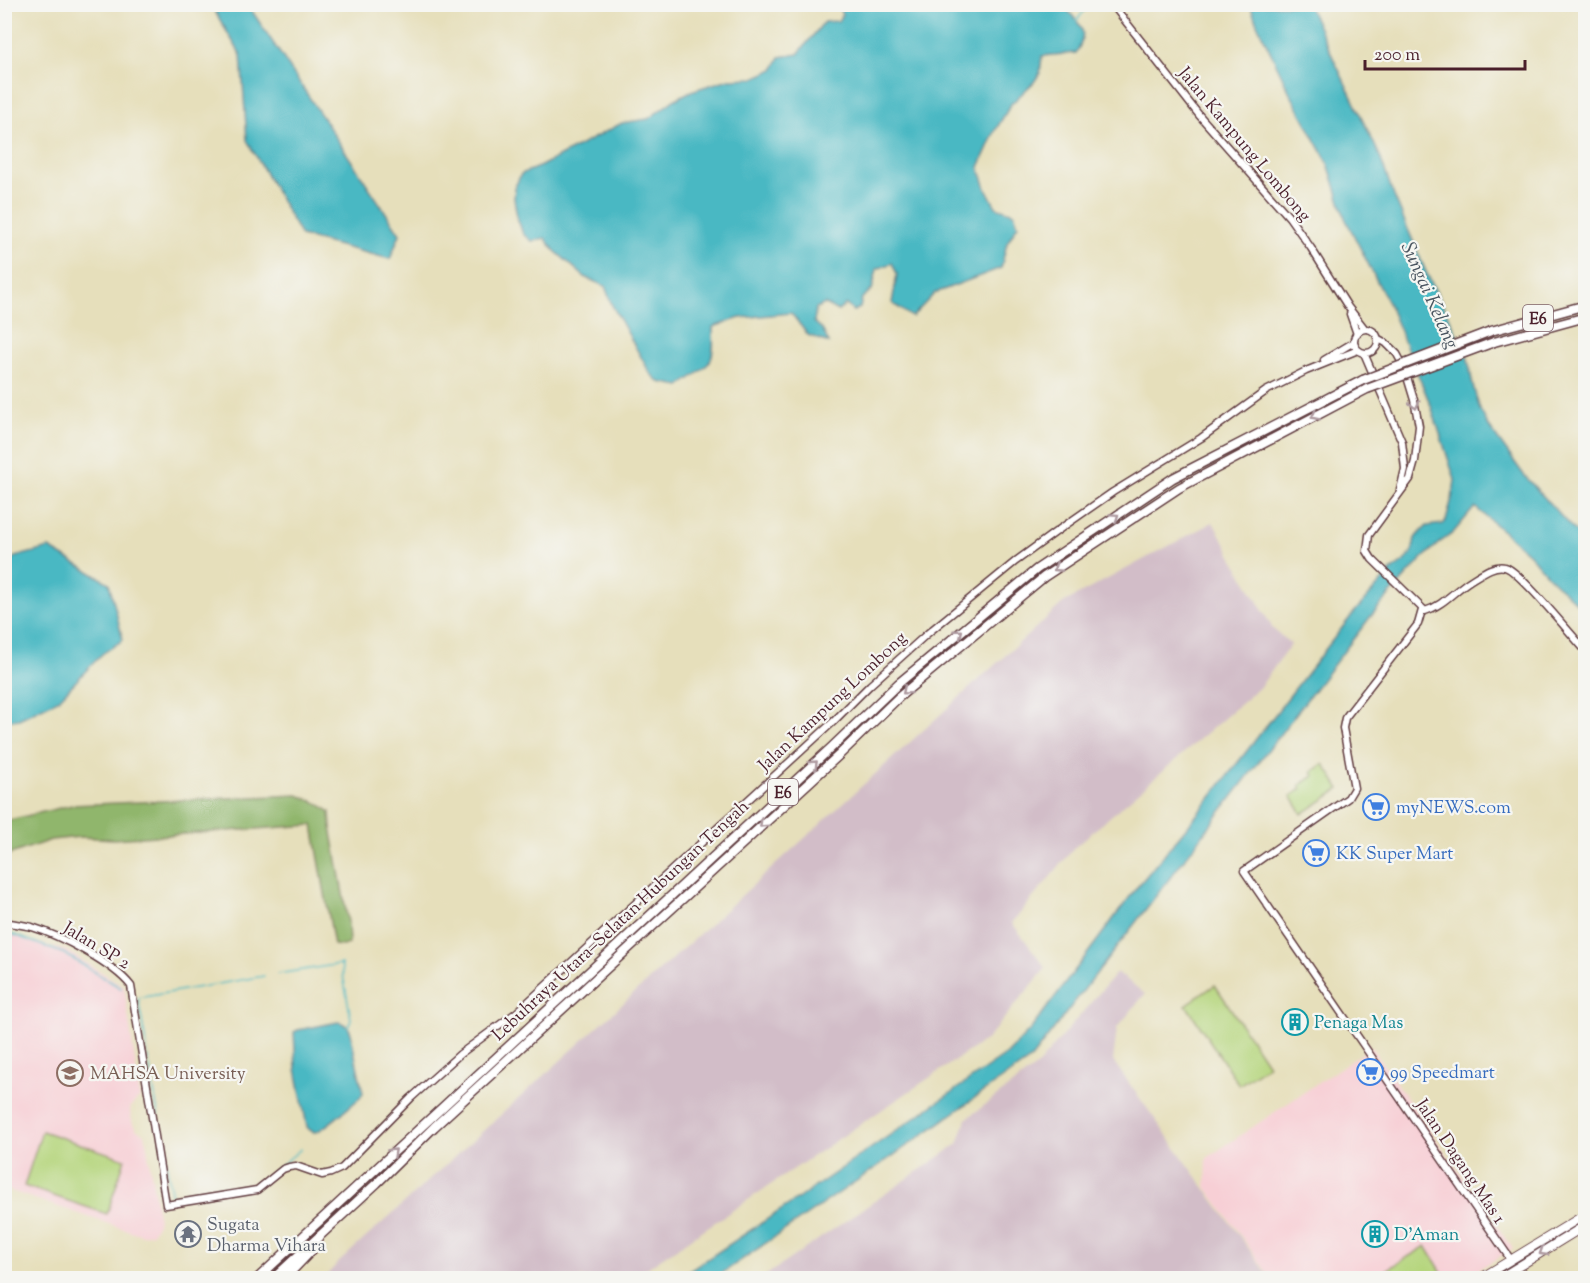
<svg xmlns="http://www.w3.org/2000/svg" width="1590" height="1283" font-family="'Sorts Mill Goudy',serif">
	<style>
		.built { fill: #f7cfd5 }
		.industrial { fill: #d2bdc8 }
		.green { fill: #b5d57d; stroke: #807a54; stroke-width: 1.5 }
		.forest { fill: #90b66c; stroke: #6d6a4c; stroke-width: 1.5 }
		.water { fill: #4ab8c3; stroke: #4a6c77; stroke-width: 1.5 }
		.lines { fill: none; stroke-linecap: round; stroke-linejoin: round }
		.stream { stroke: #4ab8c3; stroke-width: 1.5 }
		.minor-casing { stroke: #613c41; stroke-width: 9 }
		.major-casing { stroke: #613c41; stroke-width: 10 }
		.highway-casing { stroke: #613c41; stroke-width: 11 }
		.minor { stroke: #fff; stroke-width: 6 }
		.major { stroke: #fff; stroke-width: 8 }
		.highway { stroke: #fff; stroke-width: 8 }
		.highway-bridge-casing { stroke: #613c41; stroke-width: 11; stroke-linecap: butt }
		.highway-bridge { stroke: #fff; stroke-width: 8 }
		.oneway { stroke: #ae9aa0 }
		.labels { text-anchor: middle; stroke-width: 4.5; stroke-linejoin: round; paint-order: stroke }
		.shield { fill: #f6f6f2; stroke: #7e6067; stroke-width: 1.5 }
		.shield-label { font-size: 16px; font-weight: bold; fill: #4a1f2b }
		.street-label { font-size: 18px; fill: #4a1f2b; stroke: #f6f6f2 }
		.shop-label { font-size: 18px; fill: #366cbe; stroke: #f6f6f2; text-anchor: start }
		.culture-label { font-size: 18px; fill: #0d838f; stroke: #f6f6f2; text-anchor: start }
		.education-label { font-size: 18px; fill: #785e54; stroke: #f6f6f2; text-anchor: start }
		.worship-label { font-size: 18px; fill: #5b616d; stroke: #f6f6f2; text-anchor: start }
		.water-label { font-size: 20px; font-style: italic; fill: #4a5560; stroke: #f6f6f2 }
	</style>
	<rect width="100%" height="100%" fill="#f6f6f2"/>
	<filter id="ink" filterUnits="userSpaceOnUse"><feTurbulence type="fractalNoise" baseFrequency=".0167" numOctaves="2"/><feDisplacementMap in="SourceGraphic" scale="12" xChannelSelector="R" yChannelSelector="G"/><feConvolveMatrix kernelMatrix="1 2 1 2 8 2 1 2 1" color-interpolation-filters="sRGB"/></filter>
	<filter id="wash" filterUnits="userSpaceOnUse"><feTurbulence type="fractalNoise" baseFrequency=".008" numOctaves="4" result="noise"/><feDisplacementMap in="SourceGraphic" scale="24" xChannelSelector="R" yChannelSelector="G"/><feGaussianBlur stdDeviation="1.35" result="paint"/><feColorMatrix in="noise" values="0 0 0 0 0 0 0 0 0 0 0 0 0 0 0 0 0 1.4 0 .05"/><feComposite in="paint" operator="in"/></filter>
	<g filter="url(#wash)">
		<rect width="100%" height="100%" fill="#e6dfbb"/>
		<path class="built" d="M5,933L67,951L124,986L140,1097L131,1106L130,1112L133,1124L137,1130L145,1134L158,1216L157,1225L152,1233L142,1235L5,1189Z
			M1371,1047L1513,1249L1463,1278H1271L1206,1187L1207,1158Z"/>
		<path class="industrial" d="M1213,522L1273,629L1291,644L1260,687L1075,847L1012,923L1046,968L987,1039L632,1278H324L338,1263L1063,603Z
			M1117,972L1145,994L1117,1028L1113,1061L1270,1278H762L958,1144L966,1119L1036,1067Z"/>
		<path class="green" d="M1324,764L1340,789L1302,814L1291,796L1302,789L1300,785L1314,776L1312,772Z
			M1215,985L1268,1065L1239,1085L1186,1005Z
			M42,1131L125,1159L107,1214L24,1186Z
			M1426,1246L1443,1274L1436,1278H1373Z"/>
		<path class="forest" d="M298,795L319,804L330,812L331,827L348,922L349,944L343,946L334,945L313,825L114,839L80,837L51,840L5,856V821L72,805Z"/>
		<path class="water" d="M841,4L1063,5C1078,23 1091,29 1076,53L1042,56L1040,73L1034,82L1011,104L995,131L979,167L986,188L996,207L1014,213L1018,225L1007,243L1001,268L935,293L912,317L892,303L897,274L892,263L877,269L872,290L862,298L860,308L853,311L846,304L838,311L825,304L816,308L814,322L822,329L829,343L808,335L791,313L740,318L713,327C713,338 715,351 710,361C705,370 688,380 680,386L659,382L650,373L612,305L605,286L586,278L555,251L545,238L532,241L523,234L517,217L514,198L515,187L521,174L541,166L622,123L648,119L674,100L691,91L729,79L754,78L774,69L780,57L798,54L824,22L838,21L842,14L838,7Z
			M211,5H248L400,234L390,259L301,236L247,140L241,55Z
			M1250,5H1308L1379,154L1394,196L1426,272L1451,321L1468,359L1473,386L1480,410L1490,428L1524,475L1569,525L1585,541V611L1549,577L1529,554L1475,507L1453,533L1439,543L1420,561L1371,616L1030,1060L993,1085L890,1158L715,1278H679L796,1200L1007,1054L1031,1029L1138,886L1205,805L1352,615L1391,571L1403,562L1412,553L1415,538L1427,526L1443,524L1446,521L1453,494L1455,480L1431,406L1389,305L1345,218L1328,163L1291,95L1258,26Z
			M49,548L109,583L123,640L102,654L58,700L19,719L5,721V565L15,557Z
			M338,1022C348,1024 352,1031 352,1041L363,1093L360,1098C352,1104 322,1132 315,1132C311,1132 310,1130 307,1127L296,1069L294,1032L298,1030Z"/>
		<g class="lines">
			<path class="stream" d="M1076,21L1090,4
				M4,933L12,934L65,954L121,988
				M277,974L341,964L351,1019L348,1027
				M158,1115L138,998L264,976
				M163,1144L172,1198L176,1200
				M255,1187L301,1149"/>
		</g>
	</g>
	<g filter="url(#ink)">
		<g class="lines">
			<defs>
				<path id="minor" d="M1112,4L1199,115L1289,217L1311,248L1348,307L1365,329
					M1350,314L1357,334
					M1354 341a12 12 0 1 1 24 0a12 12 0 1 1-24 0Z
					M1377,338L1386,343L1397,354L1404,367L1414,400L1419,426L1415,461L1410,479L1369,535L1367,551L1372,559L1425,611C1443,606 1456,589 1471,580C1481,574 1494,564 1505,567C1519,570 1572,636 1586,651
					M1364,353L1402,442L1405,469L1400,490
					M1324,360L1354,342
					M1422,610L1418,624L1345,718L1343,728L1354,788L1348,798L1244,871L1511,1260
					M4,922C14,924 23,925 32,927C61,936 113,963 131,986L166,1205L257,1190L283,1169L289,1167L296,1166L322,1175L331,1173L342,1168L411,1098L460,1054L517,1012L833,722L870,685L928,633L1016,561L1057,531L1113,492L1201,438L1266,391L1306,371L1358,350"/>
				<path id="major" d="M1481,1278L1586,1214
					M1500,1278L1586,1225"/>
				<path id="highway" d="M1491,331L1586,305
					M1494,342L1586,317
					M258,1278L832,747L899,683L1037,569L1173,478L1363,380
					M274,1278L377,1183L434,1127L839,755L899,697L1044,577L1179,488L1367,389
					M285,1278L314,1248"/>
			</defs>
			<use href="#minor" class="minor-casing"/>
			<use href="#major" class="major-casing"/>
			<use href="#highway" class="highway-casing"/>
			<use href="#minor" class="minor"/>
			<use href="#major" class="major"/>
			<use href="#highway" class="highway"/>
			<defs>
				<path id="highway-bridge" d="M1363,380L1491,331
					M1367,389L1494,342"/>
			</defs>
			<use href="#highway-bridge" class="highway-bridge-casing"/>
			<use href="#highway-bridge" class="highway-bridge"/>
		</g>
		<defs><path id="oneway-chevron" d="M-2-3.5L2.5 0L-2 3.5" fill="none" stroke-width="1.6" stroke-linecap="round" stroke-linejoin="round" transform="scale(1.5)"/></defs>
		<g class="oneway">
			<use href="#oneway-chevron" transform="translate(1415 405) rotate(76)"/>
			<use href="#oneway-chevron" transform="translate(1315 416) rotate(153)"/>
			<use href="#oneway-chevron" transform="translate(1115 517) rotate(-34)"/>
			<use href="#oneway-chevron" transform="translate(1057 568) rotate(147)"/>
			<use href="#oneway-chevron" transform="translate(959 633) rotate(-39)"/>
			<use href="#oneway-chevron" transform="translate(906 691) rotate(140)"/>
			<use href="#oneway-chevron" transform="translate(814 764) rotate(-43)"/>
			<use href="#oneway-chevron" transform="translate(763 824) rotate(137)"/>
			<use href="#oneway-chevron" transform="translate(393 1152) rotate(-43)"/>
			<use href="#oneway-chevron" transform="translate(1543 1252) rotate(148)"/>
		</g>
	</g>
	<defs>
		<symbol id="supermarket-ring" viewBox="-11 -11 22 22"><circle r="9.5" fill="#f6f6f2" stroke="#3f7fe0" stroke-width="1.5"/><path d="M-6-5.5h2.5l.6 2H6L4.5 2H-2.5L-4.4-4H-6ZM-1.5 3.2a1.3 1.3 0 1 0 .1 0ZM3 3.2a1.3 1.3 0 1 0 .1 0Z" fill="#3f7fe0"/></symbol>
		<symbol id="building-ring" viewBox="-11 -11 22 22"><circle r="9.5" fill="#f6f6f2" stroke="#0f9aa8" stroke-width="1.5"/><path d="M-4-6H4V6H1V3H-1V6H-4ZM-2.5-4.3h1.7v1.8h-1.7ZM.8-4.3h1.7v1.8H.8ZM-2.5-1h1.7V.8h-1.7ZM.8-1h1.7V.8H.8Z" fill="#0f9aa8"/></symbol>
		<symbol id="university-ring" viewBox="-11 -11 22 22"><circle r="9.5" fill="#f6f6f2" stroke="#8d6e63" stroke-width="1.5"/><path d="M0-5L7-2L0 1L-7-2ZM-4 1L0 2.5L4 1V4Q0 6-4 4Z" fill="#8d6e63"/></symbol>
		<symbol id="temple-ring" viewBox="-11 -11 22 22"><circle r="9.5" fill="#f6f6f2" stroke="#6b7280" stroke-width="1.5"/><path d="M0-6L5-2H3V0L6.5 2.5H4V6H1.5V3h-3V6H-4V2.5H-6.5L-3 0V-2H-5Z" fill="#6b7280"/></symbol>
	</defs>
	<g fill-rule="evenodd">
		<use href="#supermarket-ring" x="1361" y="792" width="30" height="30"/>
		<use href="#supermarket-ring" x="1301" y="838" width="30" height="30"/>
		<use href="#building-ring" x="1280" y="1007" width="30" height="30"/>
		<use href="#supermarket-ring" x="1355" y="1057" width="30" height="30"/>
		<use href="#university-ring" x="55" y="1058" width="30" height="30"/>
		<use href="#temple-ring" x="173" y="1219" width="30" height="30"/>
		<use href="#building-ring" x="1360" y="1219" width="30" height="30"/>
	</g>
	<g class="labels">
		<g class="shield">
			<rect x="1523" y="305" width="30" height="26" rx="4.5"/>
			<rect x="768" y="779" width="30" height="26" rx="4.5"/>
		</g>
		<g class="shield-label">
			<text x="1538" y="324">E6</text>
			<text x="783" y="798">E6</text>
		</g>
		<g class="street-label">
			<text transform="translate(1245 144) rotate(50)" y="6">Jalan Kampung Lombong</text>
			<text transform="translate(832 701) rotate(-43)" y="6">Jalan Kampung Lombong</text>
			<text transform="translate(620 920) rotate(-43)" y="6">Lebuhraya Utara–Selatan Hubungan Tengah</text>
			<text transform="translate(97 945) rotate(31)" y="6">Jalan SP 2</text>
			<text transform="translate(1461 1161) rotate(56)" y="6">Jalan Dagang Mas 1</text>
		</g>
		<g class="shop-label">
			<text x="1396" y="813">myNEWS.com</text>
			<text x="1336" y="859">KK Super Mart</text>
			<text x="1390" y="1078">99 Speedmart</text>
		</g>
		<g class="culture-label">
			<text x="1314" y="1028">Penaga Mas</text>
			<text x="1394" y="1240">D'Aman</text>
		</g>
		<g class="education-label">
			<text x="90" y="1079">MAHSA University</text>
		</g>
		<g class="worship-label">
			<text x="207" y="1230">Sugata<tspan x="207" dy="21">Dharma Vihara</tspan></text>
		</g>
		<g class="water-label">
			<text transform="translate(1431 295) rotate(66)" y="7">Sungai Kelang</text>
		</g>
	</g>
	<rect width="1590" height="1283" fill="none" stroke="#f6f6f2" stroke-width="24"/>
	<path d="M1365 60v9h160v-9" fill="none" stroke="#4a1f2b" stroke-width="3"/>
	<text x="1374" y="60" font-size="18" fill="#4a1f2b" stroke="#f6f6f2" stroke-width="4.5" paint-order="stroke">200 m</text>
</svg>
